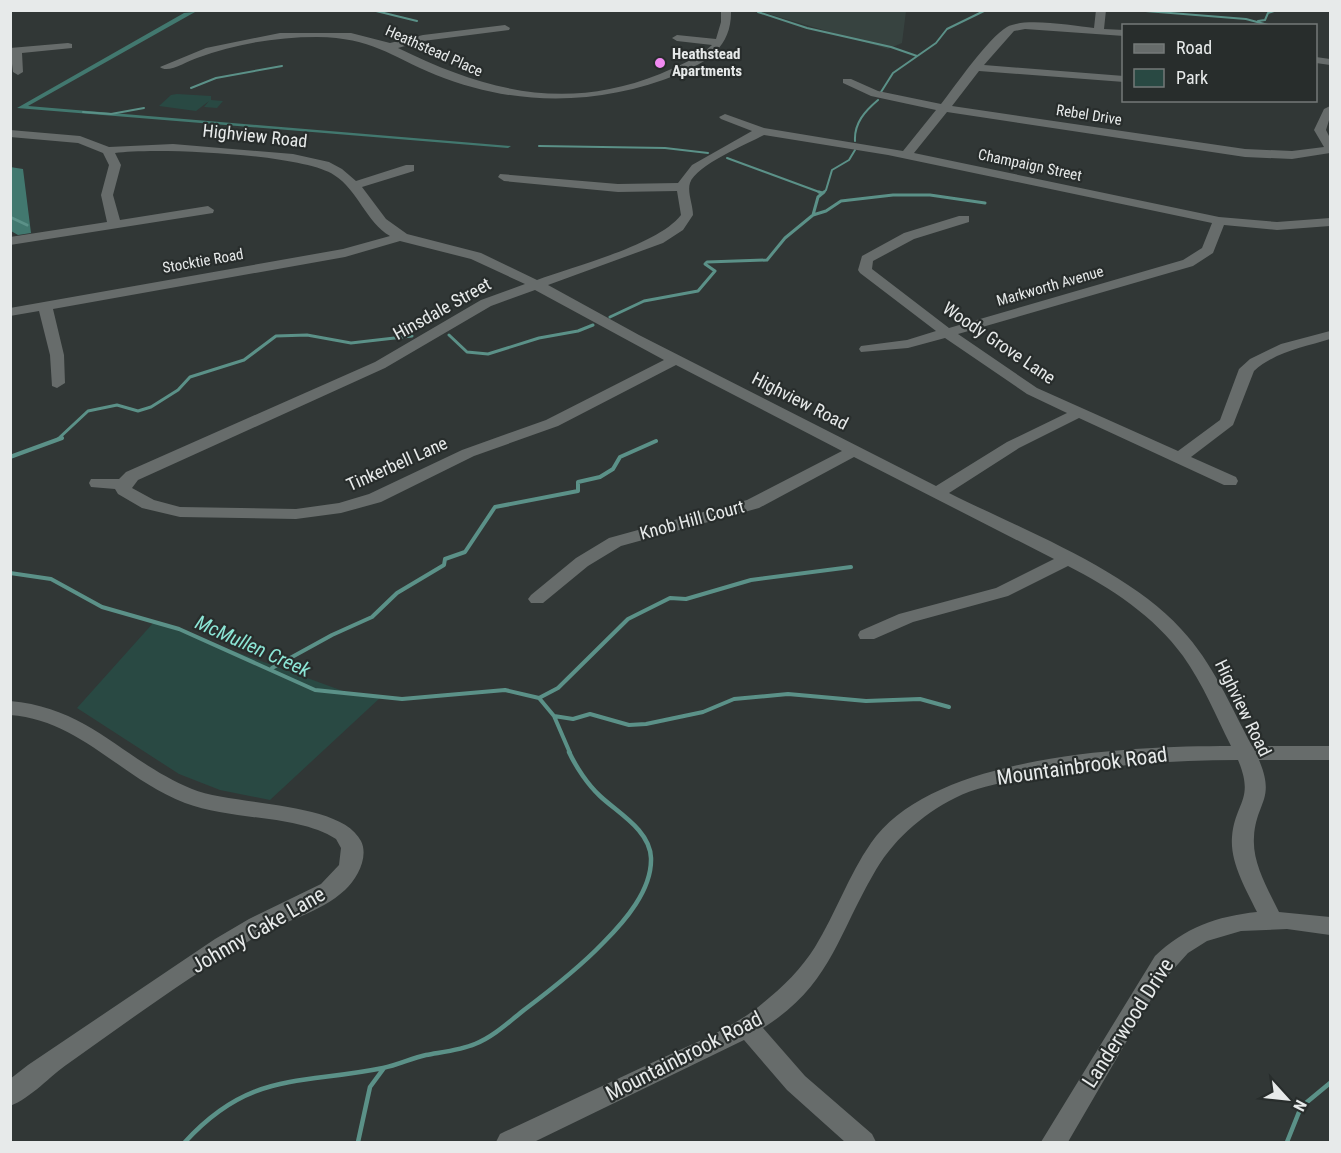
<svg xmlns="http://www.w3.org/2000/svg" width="1341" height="1153" font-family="'Roboto Condensed',sans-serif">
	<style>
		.built { fill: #374340 }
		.green { fill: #294943 }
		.forest { fill: #42786f }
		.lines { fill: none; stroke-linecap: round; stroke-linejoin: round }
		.stream-far3 { stroke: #5b9188; stroke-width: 2 }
		.stream-far2 { stroke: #5b9188; stroke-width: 3 }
		.stream-far1 { stroke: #5b9188; stroke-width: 4 }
		.stream { stroke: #5b9188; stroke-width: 4.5 }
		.minor { fill: #676c6b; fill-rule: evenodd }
		.poi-dot { fill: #f28af2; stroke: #282d2c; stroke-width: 2 }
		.labels { text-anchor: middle; stroke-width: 4.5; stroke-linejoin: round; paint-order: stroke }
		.far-street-label { font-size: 15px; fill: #e7eaea; stroke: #282d2c }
		.far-poi-label { font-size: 15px; font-weight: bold; fill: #e7eaea; stroke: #282d2c; text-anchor: start }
		.street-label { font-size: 18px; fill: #e7eaea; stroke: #282d2c }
		.water-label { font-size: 20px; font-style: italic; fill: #8ce6d6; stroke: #282d2c }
		.near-street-label { font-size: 21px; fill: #e7eaea; stroke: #282d2c }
	</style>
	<rect width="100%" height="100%" fill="#313736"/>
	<path class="built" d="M759,11H906L902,43L888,49Z"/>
	<path class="green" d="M177,94L211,96V100L223,101L217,108L204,107L209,101L196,111L159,106L171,95Z
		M154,622L351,694L381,697L270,800L220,790L179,774L77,708Z"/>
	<path class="forest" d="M195,12L28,106L511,146L508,148L17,108L184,13Z
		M10,167L23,169L31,233L18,235L11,231Z"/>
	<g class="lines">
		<path class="stream-far3" d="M372,10L417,21
			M1133,10L1246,19L1272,26
			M758,12L807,28L891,47L917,56
			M1258,21L1265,20L1268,13L1274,11
			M191,88L216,78L282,66
			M881,92L893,73L936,43L947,29L986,10
			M83,112L111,114L144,108
			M855,141C854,123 865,111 878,100
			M539,146L665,148L708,153
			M727,158L822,193
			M822,194L826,190L832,170L849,160L855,150"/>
		<path class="stream-far2" d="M819,192L822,193
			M813,215L818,197L824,192
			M10,217L27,225
			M610,317L644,301L698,291L715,271L705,264L707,262L767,260L785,238L813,215L826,211L841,201L893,195H930L985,203
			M449,335L467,352L488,354L539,338L578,331L593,325
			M58,439L88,411L117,405L138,411L151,407L178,390L190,377L244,360L276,336L307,335L351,343L412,336"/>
		<path class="stream-far1" d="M10,457L62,438
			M10,573L51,579L102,607L179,629L315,690L402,699L505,690L539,698L554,716L570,753
			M272,668L332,635L372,617L397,593L444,565L445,559L465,552L495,507L578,491V482L600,477L613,469L620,457L656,441
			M539,698L558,688L628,619L670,598L686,599L751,580L851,567
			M554,716L573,719L590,714L629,725L646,724L703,712L734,699L788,694L866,701L920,699L949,707"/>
		<path class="stream" d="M185,1142C250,1071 299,1085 383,1068C398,1065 412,1058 426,1055C442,1052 461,1050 475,1044C493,1037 509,1022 524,1010C552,989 579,968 603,943C625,921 652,890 651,858C650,830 618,813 600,796C588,785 576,767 569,752
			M358,1142L370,1087L384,1068
			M1287,1142L1301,1107L1330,1083"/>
		<path class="minor" d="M721,10H731C732,46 709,61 679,74C599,106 516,107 436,75C388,55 373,38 317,37C275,37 236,44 197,58C187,61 168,74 160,67L206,48L280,33H351L390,43L423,35L505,25L510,28L509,30L423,41L398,48C486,91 565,112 660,74C678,66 697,59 712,45L677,41L672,38L677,35L716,39L721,22Z
			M1096,10H1106L1104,29L1124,30V36L1025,29L1014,31L984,65L1124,76V82L979,71L952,106L1245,149L1292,151L1324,147L1314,130L1324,109L1330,106V117L1326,130L1330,138V153L1292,159L1245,157L947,112L914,153L1219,217L1277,222L1330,218V226L1277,230L1224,225L1213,253L1193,266L958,334L1037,388L1178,451L1220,420L1239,369L1250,359L1281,344L1330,331V339C1304,347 1275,352 1254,371L1233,425L1191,457L1236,477L1238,481L1236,485H1224L1079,418L1019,448L949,493C1021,529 1128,570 1181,629C1213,663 1230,705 1252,746H1330V760H1259C1276,800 1256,802 1254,837C1252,863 1268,889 1279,912L1330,917V935L1287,929L1241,931L1207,941L1188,953L1160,984L1068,1142H1041L1155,956C1184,928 1217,916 1257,912C1246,889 1230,863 1232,837C1235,802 1255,800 1238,760C1173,760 1112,765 1048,775C1017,780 983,784 955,798C921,815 891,842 873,875C837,937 830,986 763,1028L805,1076L872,1134L876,1142H845L787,1090L744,1040L534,1142H496L500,1134C553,1109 607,1084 660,1059C694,1043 734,1028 763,1003C783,987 802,968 815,947C836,913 848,876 871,843C932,754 1132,746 1231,746C1216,716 1203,684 1183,656C1154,616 1111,588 1068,566L1008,596L913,622L874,639H860L858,635L860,631L899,614L996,588L1054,559L854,457L759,508L621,546L588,566L543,603H531L528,599L531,595L576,558L609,538L747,500L842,451L676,365L558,426L474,456L381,502L341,513L296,519L180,517L142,508L118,494L115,489L91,487L89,483L91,479H119L126,472L375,362L481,300L525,284L471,259L400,241L345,257L53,309L64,355L65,383L57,388L52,386L50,355L39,311L10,316V308L343,249L390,236C366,222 358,190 334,175C303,154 155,147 115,153L121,165L113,195L120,220L208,206L214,210L213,213L10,245V237L107,222L101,195L109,165L103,153L78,143L10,137V130L80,136L109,147L173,144L293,154L329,162L342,169L356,181L406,165H414V171L362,187L386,219L407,234L481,253L537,280C575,266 658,245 681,215L677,191L618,192L504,181L498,177L500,174L618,184L678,183L692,165L752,131L721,119L719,117L725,114L764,128L903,151L936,110L871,96L843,83V79H851L878,91L941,104C956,85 988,38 1007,27C1025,17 1073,26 1094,28ZM764,135L888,155L1212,223L1202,248L1183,260L949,328L872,269L873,261L914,239L969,222V216H959L904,233L862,256L858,270L860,273L936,331L907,340L861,346L859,349L861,352L908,348L945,338L1027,394L1067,413L1007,442L936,486L639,335L548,285L663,243L683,230L693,215C693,205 687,192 690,183C696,165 747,144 764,135ZM535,290L664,360L546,420L462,450L369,494L339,503L296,509L180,507L154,500L132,488L138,480L385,368L491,306Z
			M68,43L72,44V48L22,53L23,72L18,75L13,72L10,48Z
			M1316,57L1330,59V65L1316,63Z
			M10,701C90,708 124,761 192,789C234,806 341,801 361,841C369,857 357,879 345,890C319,914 279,922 249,941C187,978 128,1021 69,1063C50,1076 31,1098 10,1106V1079L28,1065L215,939L249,919L321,884L339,865L341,848L336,839C296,814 233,821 185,803C122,779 80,720 10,715Z"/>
	</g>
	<circle class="poi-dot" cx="660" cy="63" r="6"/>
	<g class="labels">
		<g class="far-street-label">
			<text transform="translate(434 51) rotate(24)" y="5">Heathstead Place</text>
			<text transform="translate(1089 115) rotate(9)" y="5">Rebel Drive</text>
			<text transform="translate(1030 165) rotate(12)" y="5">Champaign Street</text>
			<text transform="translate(203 261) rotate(-10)" y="5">Stocktie Road</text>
			<text transform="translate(1050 286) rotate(-16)" y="5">Markworth Avenue</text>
		</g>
		<g class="far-poi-label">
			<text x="672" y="59">Heathstead<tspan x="672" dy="17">Apartments</tspan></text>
		</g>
		<g class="street-label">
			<text transform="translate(255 136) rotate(6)" y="6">Highview Road</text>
			<text transform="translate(442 309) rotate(-29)" y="6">Hinsdale Street</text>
			<text transform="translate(999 343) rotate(34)" y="6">Woody Grove Lane</text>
			<text transform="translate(800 401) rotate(27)" y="6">Highview Road</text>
			<text transform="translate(397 464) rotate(-24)" y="6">Tinkerbell Lane</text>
			<text transform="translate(692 520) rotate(-15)" y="6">Knob Hill Court</text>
			<text transform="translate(1243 708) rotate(64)" y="6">Highview Road</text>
		</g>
		<g class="water-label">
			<text transform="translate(253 646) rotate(24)" y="7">McMullen Creek</text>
		</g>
		<g class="near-street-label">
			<text transform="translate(1082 766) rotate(-8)" y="7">Mountainbrook Road</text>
			<text transform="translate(258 930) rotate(-30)" y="7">Johnny Cake Lane</text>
			<text transform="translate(1128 1023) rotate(-57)" y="7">Landerwood Drive</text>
			<text transform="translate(684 1056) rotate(-27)" y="7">Mountainbrook Road</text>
		</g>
	</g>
	<rect width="1341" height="1153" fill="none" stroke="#e7eaea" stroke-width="24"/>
	<rect x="1122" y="24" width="195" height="78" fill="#282d2c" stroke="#747978" stroke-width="1.5"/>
	<rect x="1134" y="44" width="30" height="9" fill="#676c6b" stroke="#747978" stroke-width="1.5"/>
	<text x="1176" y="54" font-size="18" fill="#e7eaea">Road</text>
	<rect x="1134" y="69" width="30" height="18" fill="#294943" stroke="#747978" stroke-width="1.5"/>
	<text x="1176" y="84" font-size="18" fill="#e7eaea">Park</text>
	<g transform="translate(1287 1099) rotate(117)" stroke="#282d2c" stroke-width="4.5" paint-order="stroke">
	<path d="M0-4.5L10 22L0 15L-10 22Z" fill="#e7eaea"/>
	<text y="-9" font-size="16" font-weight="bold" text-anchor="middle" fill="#e7eaea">N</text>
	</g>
</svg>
